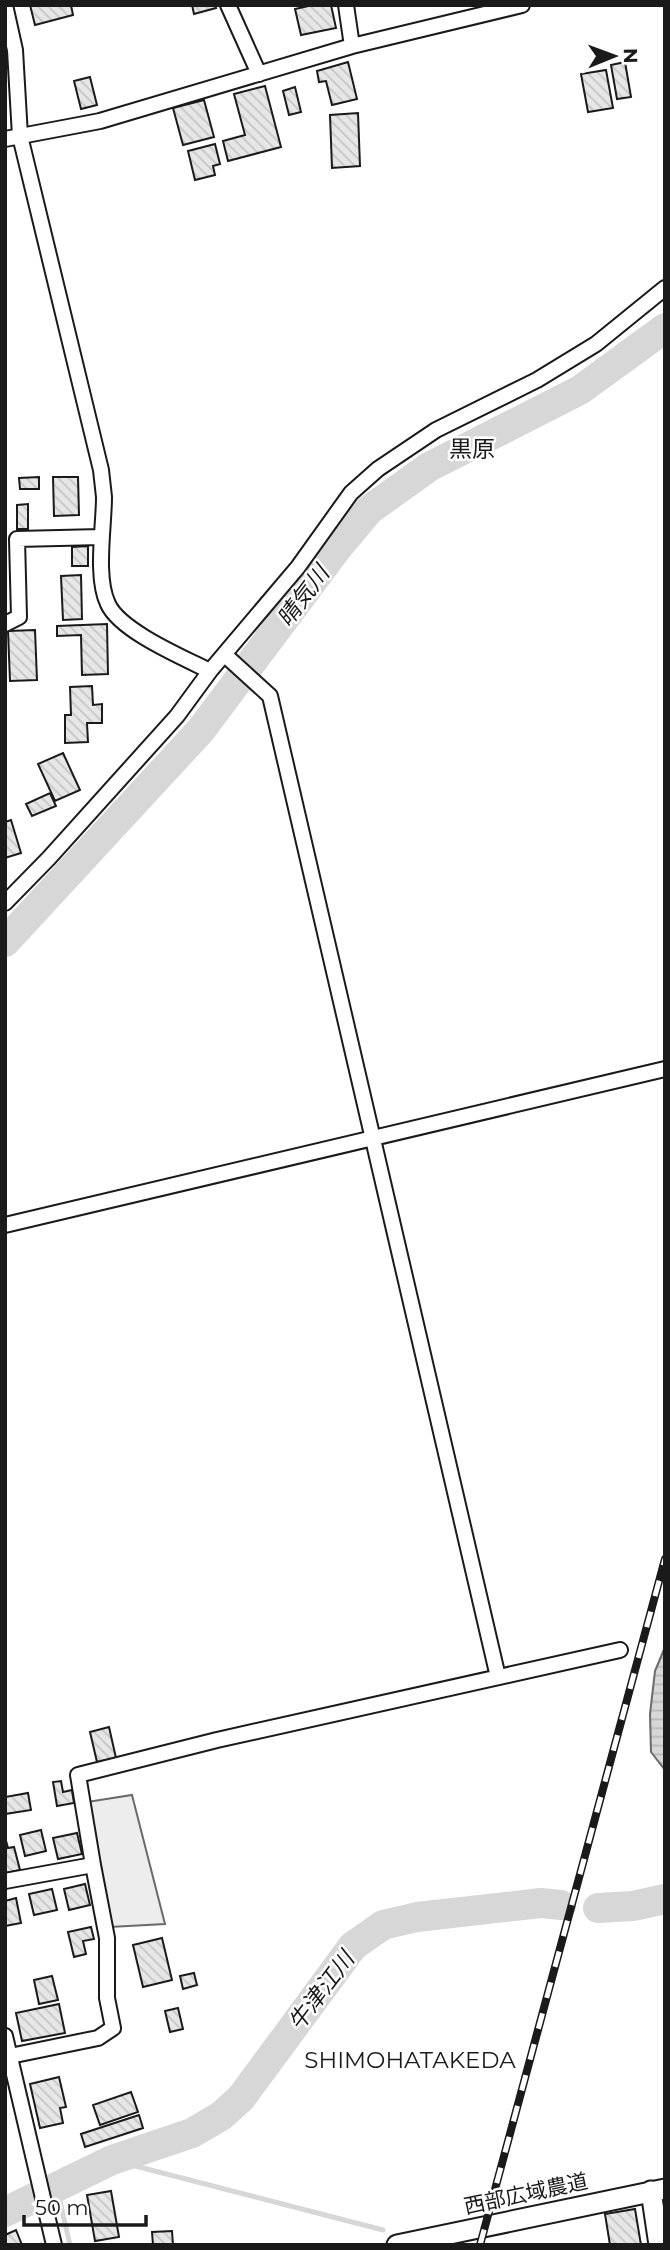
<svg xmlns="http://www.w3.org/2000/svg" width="670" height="2250" font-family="Montserrat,'Noto Sans JP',sans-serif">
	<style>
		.green { fill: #ededed; stroke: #6a6a6a; stroke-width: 2 }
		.water { fill: url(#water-rules); stroke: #6a6a6a; stroke-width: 2 }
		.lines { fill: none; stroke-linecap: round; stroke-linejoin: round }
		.stream { stroke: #d7d7d7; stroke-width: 5 }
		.river { stroke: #d7d7d7; stroke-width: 30 }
		.building { fill: url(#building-back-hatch); stroke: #1a1a1a; stroke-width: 2 }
		.minor-casing { stroke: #1a1a1a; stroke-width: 18 }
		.tertiary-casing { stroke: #1a1a1a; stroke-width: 23 }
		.minor { stroke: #fff; stroke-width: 14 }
		.tertiary { stroke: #fff; stroke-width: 19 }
		.rail-casing { stroke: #1a1a1a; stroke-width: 8 }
		.rail { stroke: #fff; stroke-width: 5; stroke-dasharray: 16; stroke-linecap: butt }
		.labels { text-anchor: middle; stroke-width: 5; stroke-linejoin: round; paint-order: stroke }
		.street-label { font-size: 21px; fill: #1a1a1a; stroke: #fff }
		.neighbourhood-label { font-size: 23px; fill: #1a1a1a; stroke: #fff }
		.water-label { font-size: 23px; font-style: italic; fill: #1a1a1a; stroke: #fff }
	</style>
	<defs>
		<pattern id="water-rules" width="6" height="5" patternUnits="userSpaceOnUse" patternTransform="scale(1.75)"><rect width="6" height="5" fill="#d7d7d7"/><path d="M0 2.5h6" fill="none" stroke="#b8b8b8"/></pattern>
		<pattern id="building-back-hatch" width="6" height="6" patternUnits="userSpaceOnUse" patternTransform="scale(1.75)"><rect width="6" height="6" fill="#e6e6e6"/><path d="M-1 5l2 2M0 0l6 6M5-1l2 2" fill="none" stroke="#c5c5c5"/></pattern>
	</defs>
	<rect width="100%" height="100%" fill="#fff"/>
	<path class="green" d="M132,1795L165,1924L110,1927L87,1802Z"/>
	<path class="water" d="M665,1647V1770L651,1752L650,1714L655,1671Z"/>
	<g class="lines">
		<path class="stream" d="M112,2160L383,2230
			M57,2188L70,2245"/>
		<path class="river" d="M5,942L201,730L338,547L369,510L429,467L580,390L665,328
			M598,1908L633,1906L665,1899
			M5,2212L112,2160L192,2133L221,2116L241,2098L353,1946L383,1925L417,1917L541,1903L561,1905"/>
	</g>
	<path class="building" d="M30,5H71L73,15L35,25Z
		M192,5H215L216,8L194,14Z
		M313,5H331L336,28L301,35L295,9Z
		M348,62L357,99L332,105L326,81L319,82L317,71Z
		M625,62L631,97L617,99L611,65Z
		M606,70L613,108L588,112L581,74Z
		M90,77L97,105L81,109L74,81Z
		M265,86L281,147L228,161L223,141L245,135L234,94Z
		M295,87L301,112L289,115L283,91Z
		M204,100L214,137L183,145L173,108Z
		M358,113L360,166L332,168L330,115Z
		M215,144L220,164L213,166L215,175L195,180L188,151Z
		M39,477V489H20L19,478Z
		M53,477H78L79,515L54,516Z
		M28,504V529H17V505Z
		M88,546V566H72V547Z
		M81,575L82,619L63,620L61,576Z
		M107,624L108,674L82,675L81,635L57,636V626Z
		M35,630L37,680L10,681L8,631Z
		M92,686L93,705L102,704V723H87L88,742L65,743V715H71L70,687Z
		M63,753L80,790L55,801L38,764Z
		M50,793L56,806L32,816L26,804Z
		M11,820L21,853L5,858V822Z
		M109,1727L116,1758L97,1762L90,1732Z
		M61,1781L63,1792L72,1790L74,1803L57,1806L53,1782Z
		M28,1793L31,1810L5,1814V1797Z
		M41,1830L46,1851L25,1856L20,1835Z
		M77,1833L82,1854L58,1859L53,1838Z
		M5,1837L8,1848L14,1847L20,1870L5,1873Z
		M85,1884L90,1905L69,1910L64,1889Z
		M52,1889L57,1910L34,1915L29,1894Z
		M16,1898L21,1923L5,1926V1901Z
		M91,1927L94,1939L83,1941L86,1954L74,1957L68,1932Z
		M162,1938L172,1980L143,1987L133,1945Z
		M194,1973L197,1985L183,1989L180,1976Z
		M52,1976L58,2000L39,2004L34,1980Z
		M59,2004L65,2033L22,2041L16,2013Z
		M178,2008L183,2029L170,2032L165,2011Z
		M59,2077L66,2107L60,2108L63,2123L40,2128L30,2084Z
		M131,2092L138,2112L100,2125L93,2105Z
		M139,2115L143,2128L85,2147L81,2134Z
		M111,2191L119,2237L95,2241L87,2195Z
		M635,2209L641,2245H610L605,2214Z
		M16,2230L22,2245H5V2235Z
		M172,2231L173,2245H153L152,2232Z"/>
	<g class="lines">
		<defs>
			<path id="minor" d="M5,5L15,50L20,136L101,470C102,479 103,488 104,497C104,527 95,577 108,604C120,631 184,658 210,671
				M228,5L259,74
				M346,5L352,46
				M5,139L100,121L352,46L522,5
				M5,624L19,617L17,539L101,537
				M225,655L270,696L498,1677
				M5,903L49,858L177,716L210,671L298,567L351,493L378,469L436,430L537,380L596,344L665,288
				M5,1225L665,1069
				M5,1881L93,1865L78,1775L217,1740L620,1650
				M5,2036L54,2245
				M10,2056L98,2038L113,2028L107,1998V1938L93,1865"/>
			<path id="tertiary" d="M651,2191L659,2245
				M397,2245L665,2189"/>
		</defs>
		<use href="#minor" class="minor-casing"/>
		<use href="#tertiary" class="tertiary-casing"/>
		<use href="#minor" class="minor"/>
		<use href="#tertiary" class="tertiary"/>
		<defs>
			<path id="rail" d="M480,2245L665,1559"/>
		</defs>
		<use href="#rail" class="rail-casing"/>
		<use href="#rail" class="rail"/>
	</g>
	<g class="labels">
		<g class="street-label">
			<text transform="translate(526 2194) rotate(-12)" y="7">西部広域農道</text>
		</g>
		<g class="neighbourhood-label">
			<text x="472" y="457">黒原</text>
			<text x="410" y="2068">SHIMOHATAKEDA</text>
		</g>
		<g class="water-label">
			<text transform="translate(303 596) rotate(-53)" y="8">晴気川</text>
			<text transform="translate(321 1991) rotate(-53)" y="8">牛津江川</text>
		</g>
	</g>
	<rect width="670" height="2250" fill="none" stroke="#1a1a1a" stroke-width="14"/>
	<g transform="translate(614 56) rotate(89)" stroke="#ffffff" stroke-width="5" paint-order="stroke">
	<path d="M0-5L12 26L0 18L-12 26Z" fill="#1a1a1a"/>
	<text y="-10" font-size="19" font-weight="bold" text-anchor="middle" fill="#1a1a1a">N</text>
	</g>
	<path d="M24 2215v10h122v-10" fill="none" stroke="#1a1a1a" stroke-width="3.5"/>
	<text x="35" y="2215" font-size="21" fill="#1a1a1a" stroke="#ffffff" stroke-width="5" paint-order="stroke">50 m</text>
</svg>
